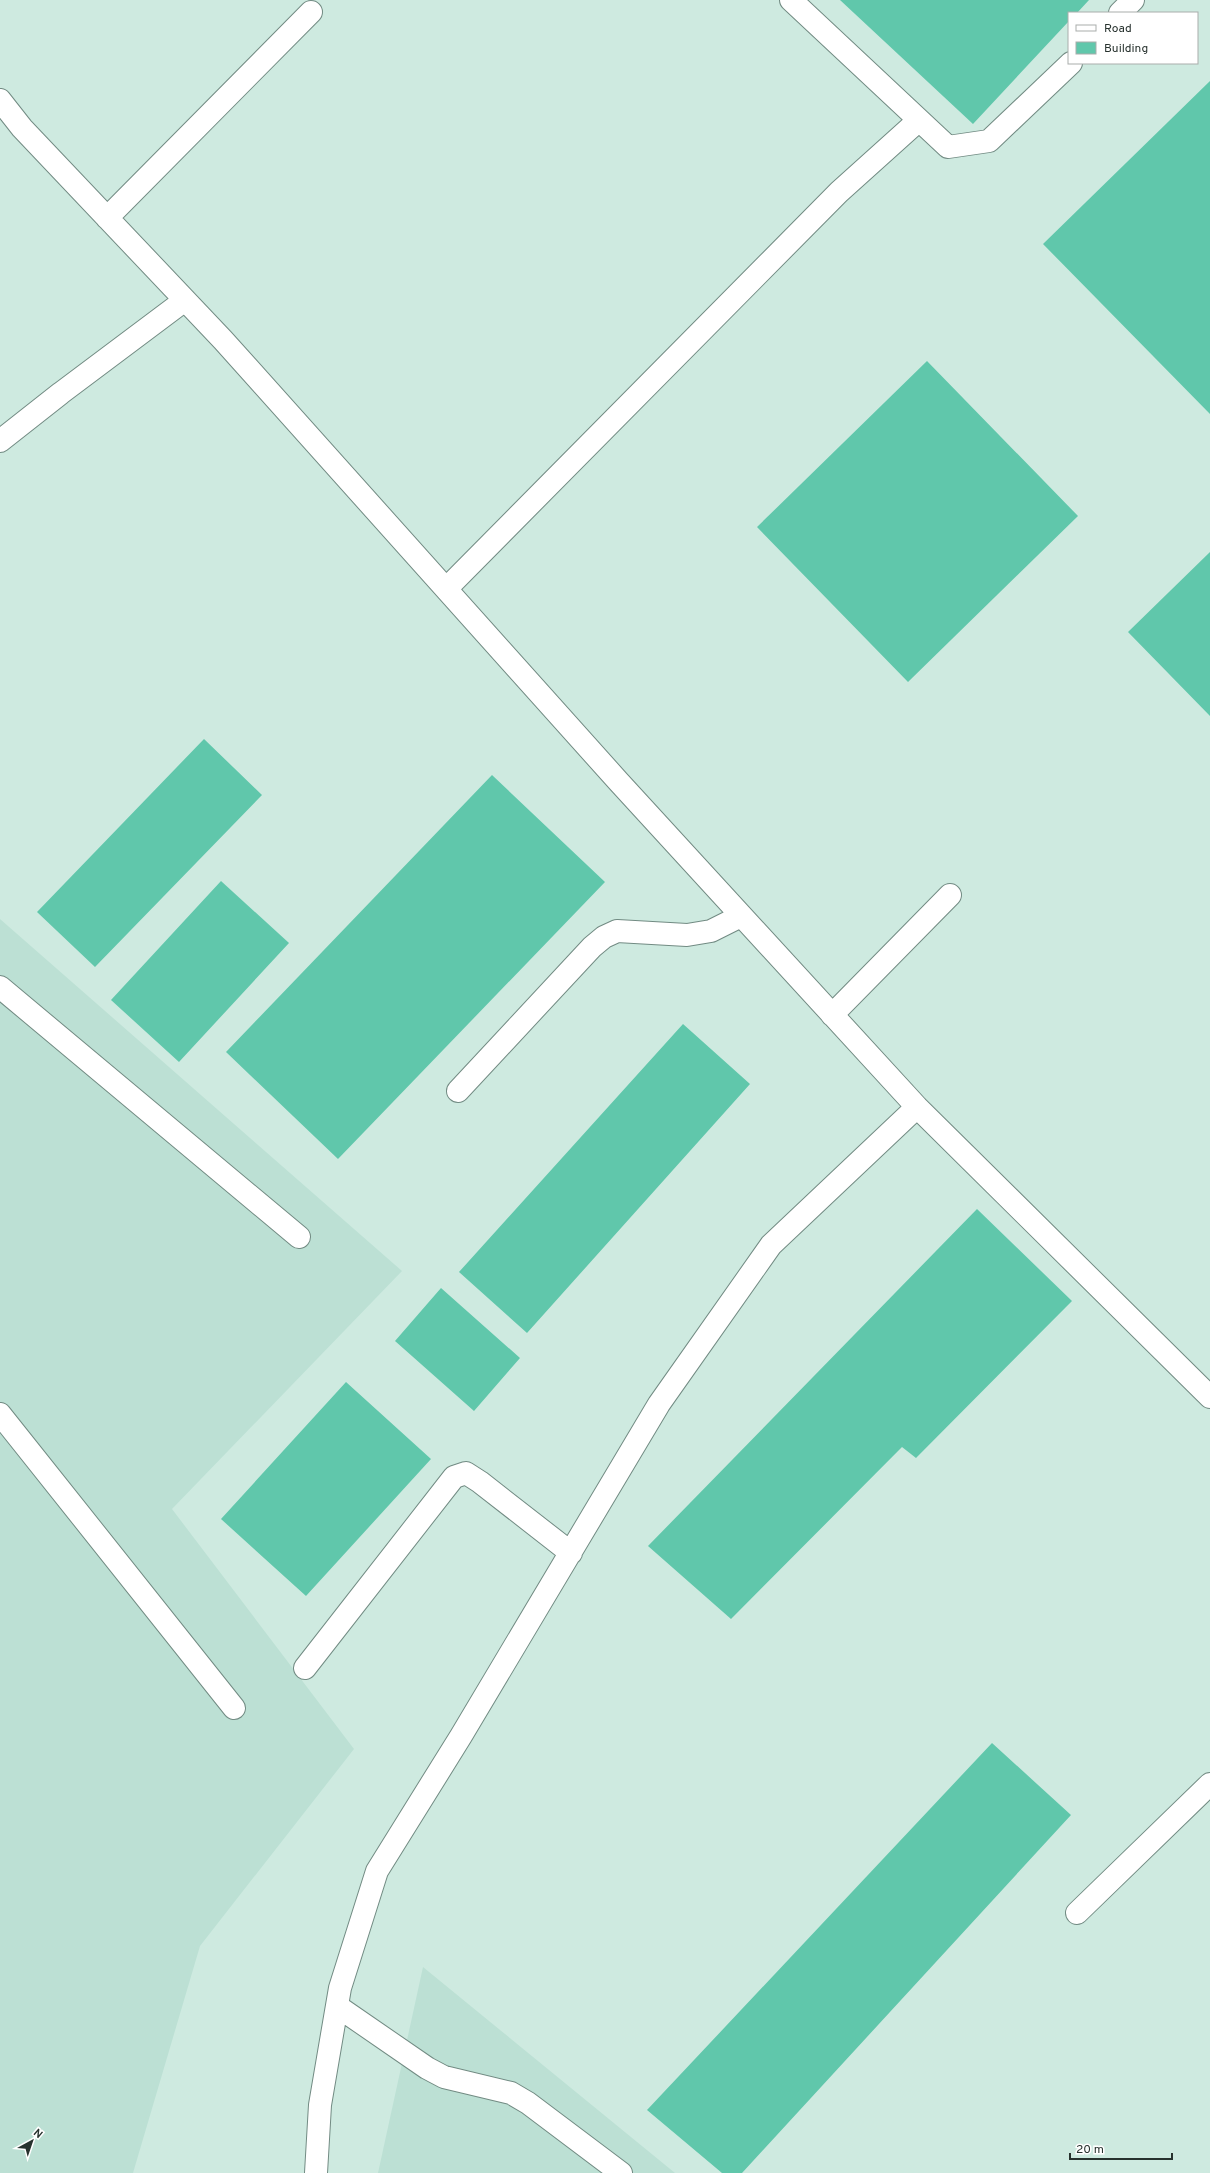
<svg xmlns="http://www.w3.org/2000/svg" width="1210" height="2173" font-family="Overpass,sans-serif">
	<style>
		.built { fill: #bce0d4 }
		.building { fill: #60c7ab }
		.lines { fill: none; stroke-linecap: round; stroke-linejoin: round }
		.minor-casing { stroke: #728b83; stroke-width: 24 }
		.minor { stroke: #fff; stroke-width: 22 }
	</style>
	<rect width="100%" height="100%" fill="#ceeae0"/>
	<path class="built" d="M0,919L402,1271L172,1509L354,1749L200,1946L133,2173H0Z
		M423,1967L675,2173H378Z"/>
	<path class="building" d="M840,0H1089L1077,13H1069V21L973,124Z
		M1210,81V414L1043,244Z
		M927,361L1078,516L908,682L757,527Z
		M1210,552V716L1128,632Z
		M204,739L262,795L95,967L37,912Z
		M492,775L605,882L338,1159L226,1052Z
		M221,881L289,943L179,1062L111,1000Z
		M683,1024L750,1084L527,1333L459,1272Z
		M977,1209L1072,1301L916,1458L902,1447L731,1619L648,1546Z
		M441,1288L520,1358L474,1411L395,1341Z
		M346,1382L431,1459L306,1596L221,1519Z
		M992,1743L1071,1815L742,2173H722L647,2110Z"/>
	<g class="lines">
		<defs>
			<path id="minor" d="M791,0L948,147L989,141L1071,63
				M1120,13L1133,0
				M0,100L22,128L223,340L618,781L917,1107L1210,1397
				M107,218L311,12
				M0,441L61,393L185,300
				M447,588L839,192L919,120
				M0,987L299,1237
				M832,1015L950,895
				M458,1091L592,947L604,937L617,931L687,935L711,931L741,916
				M0,1414L234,1708
				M305,1668L454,1477L466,1473L480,1482L571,1553
				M1077,1913L1210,1784
				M337,2006L427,2068L444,2077L511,2093L528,2103L621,2173
				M316,2173L320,2105L340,1988L377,1871L461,1736L659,1404L771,1245L917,1107"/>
		</defs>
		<use href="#minor" class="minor-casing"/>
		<use href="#minor" class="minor"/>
	</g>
	<rect x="1068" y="12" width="130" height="52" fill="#ffffff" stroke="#a9adab"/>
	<rect x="1076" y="25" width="20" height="6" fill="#ffffff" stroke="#a9adab"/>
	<text x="1104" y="32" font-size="12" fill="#27322e">Road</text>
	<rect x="1076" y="42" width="20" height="12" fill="#60c7ab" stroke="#a9adab"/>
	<text x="1104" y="52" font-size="12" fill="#27322e">Building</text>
	<g transform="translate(32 2141) rotate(40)" stroke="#ffffff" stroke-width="3" paint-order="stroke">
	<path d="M0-3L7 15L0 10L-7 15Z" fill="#27322e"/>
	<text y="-6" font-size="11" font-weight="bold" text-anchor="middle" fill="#27322e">N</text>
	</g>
	<path d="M1070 2153v6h102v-6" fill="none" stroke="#27322e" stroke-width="2"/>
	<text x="1076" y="2153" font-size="12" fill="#27322e" stroke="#ffffff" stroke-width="3" paint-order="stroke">20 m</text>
</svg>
